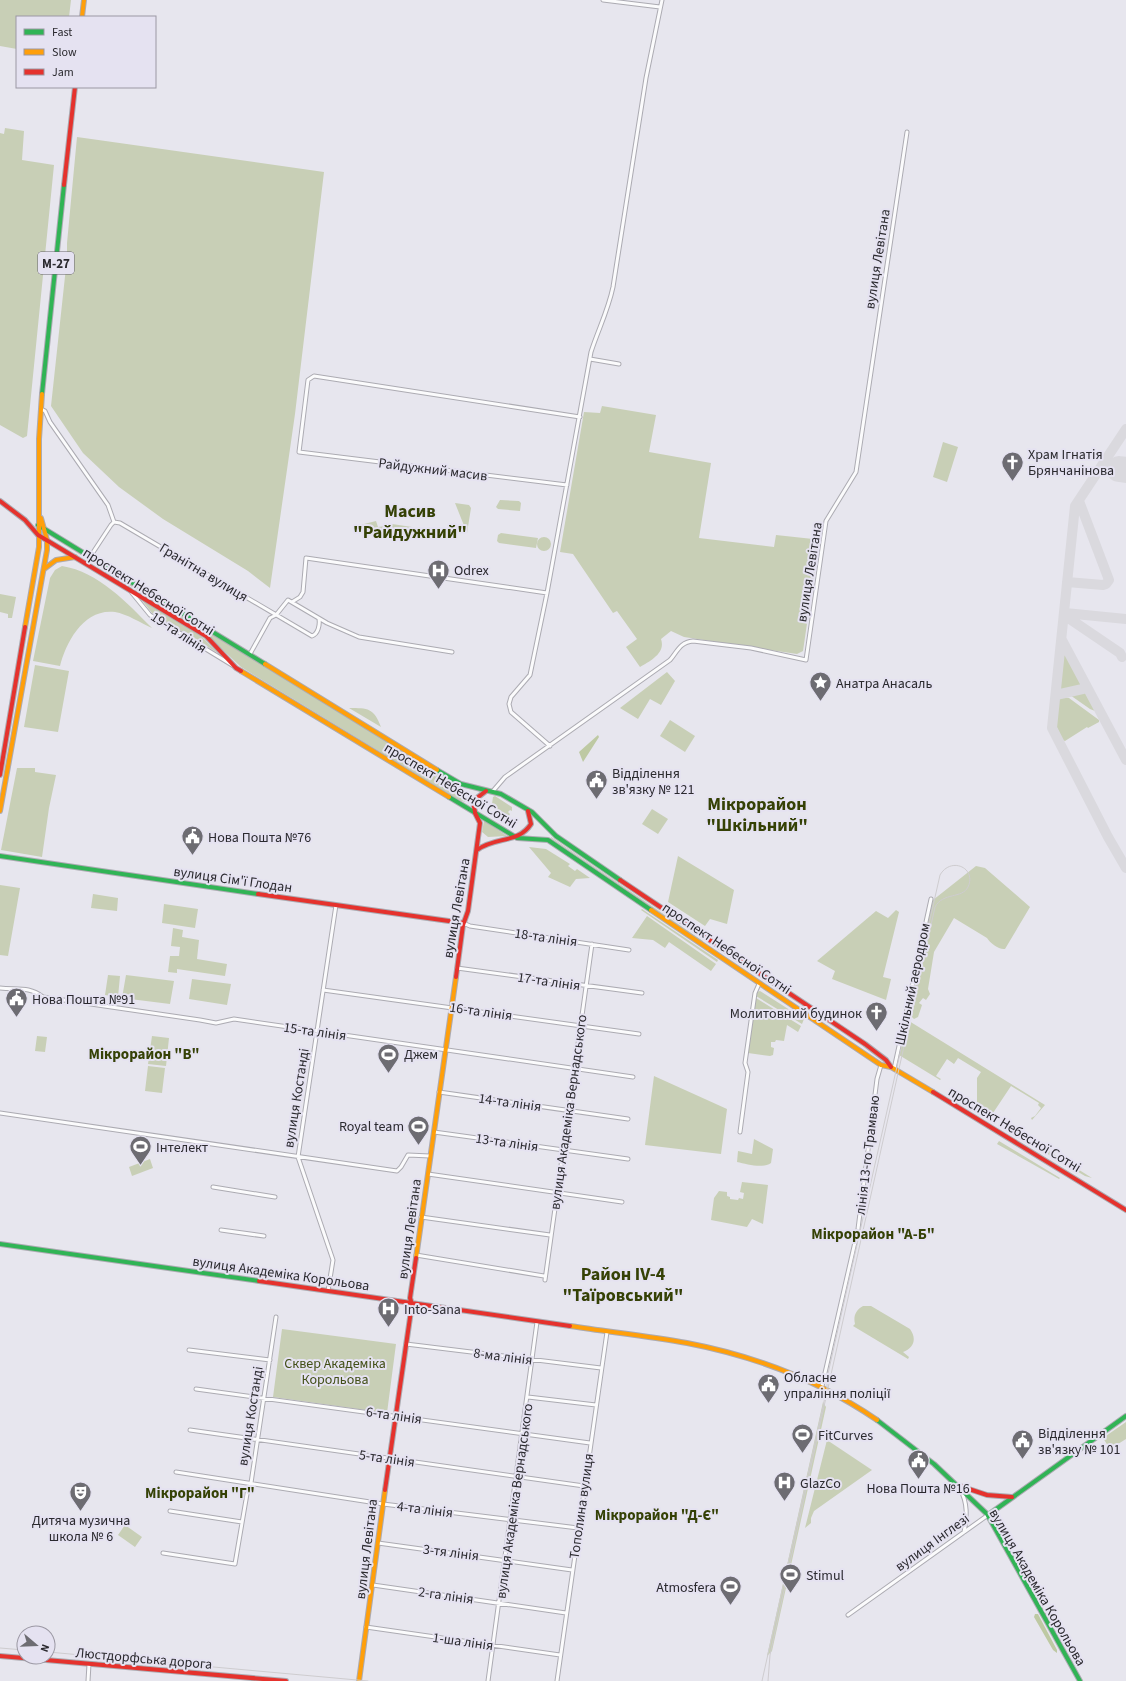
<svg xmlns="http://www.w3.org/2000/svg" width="1126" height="1681" font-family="'Source Sans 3',sans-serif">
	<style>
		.green { fill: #c8cfb6 }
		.forest { fill: #bec9a3 }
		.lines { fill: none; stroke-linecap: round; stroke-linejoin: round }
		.taxiway { stroke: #dad9de; stroke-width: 10 }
		.runway { stroke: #dad9de; stroke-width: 26 }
		.street-casing { stroke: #acabb2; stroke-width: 5 }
		.fast-casing { stroke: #acabb2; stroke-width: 6 }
		.slow-casing { stroke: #acabb2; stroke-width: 6 }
		.jam-casing { stroke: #acabb2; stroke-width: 6 }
		.street { stroke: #fbfbfc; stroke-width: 3 }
		.fast { stroke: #30b455; stroke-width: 4 }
		.slow { stroke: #ff9f0a; stroke-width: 4 }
		.jam { stroke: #e5322d; stroke-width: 4 }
		.tram { stroke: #cecccf; stroke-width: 1 }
		.labels { text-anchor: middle; stroke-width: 4; stroke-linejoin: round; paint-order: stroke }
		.shield { fill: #e5e2f1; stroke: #636169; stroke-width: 1 }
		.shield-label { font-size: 13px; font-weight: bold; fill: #2b2a2f }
		.street-label { font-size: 14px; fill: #2b2a2f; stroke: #e5e2f1 }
		.poi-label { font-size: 14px; fill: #2b2a2f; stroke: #e5e2f1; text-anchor: start }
		.park-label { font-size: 14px; fill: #424f17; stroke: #e5e2f1 }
		.neighbourhood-label { font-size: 15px; font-weight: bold; fill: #354106; stroke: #e5e2f1 }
		.district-label { font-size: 18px; font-weight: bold; fill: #354106; stroke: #e5e2f1 }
	</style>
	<rect width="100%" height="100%" fill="#e7e6ee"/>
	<path class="green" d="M0,0H71L69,17H17V49L0,46Z
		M5,128L24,131L22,160L54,165L27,436L23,438L0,425V133L4,134Z
		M77,137L324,172L295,414L270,588L248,571L163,519L119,487L83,453L51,406L67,258V243Z
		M602,406L656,415L649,452L711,463L699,538L774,547L776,535L813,539L812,547L818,548L803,651L797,654L684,637L671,631L661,639C666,653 650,661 640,667L626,647L637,639L617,611L613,613L573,554L560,552L584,412L600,413Z
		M943,442L958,447L947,482L933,477Z
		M500,500L519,501L521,503L520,511L498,509L496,507Z
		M455,503L469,505L471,508L467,533Z
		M376,521L378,527L386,526L384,536L363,533L360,525Z
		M392,524L412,527L411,538L390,535Z
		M501,533L538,538L536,548L499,543L497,541L498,535Z
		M537 544a7 7 0 1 1 14 0a7 7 0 1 1-14 0Z
		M55,539L405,752L409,757C423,766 465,785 465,802L459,800L241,667L203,631Z
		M62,566C99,572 127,603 152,628C141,623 127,614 115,612C84,608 66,642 60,666L33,661L50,578L55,570Z
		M0,594L16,597L12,618H8V614L0,612Z
		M140,598L198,633L218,653L152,613Z
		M1064,654H1065L1082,686L1060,690Z
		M35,665L69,671L58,732L24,727Z
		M667,672L675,681L661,705L650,699L638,719L620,708Z
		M1085,692L1095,711L1090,709L1070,695Z
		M1063,697L1069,698L1099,720V722L1088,728L1087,727L1065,741L1062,740L1056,725L1058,698Z
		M349,708C368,708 374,708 381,727Z
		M670,720L695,736L685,752L660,736Z
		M17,768H35V772L56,775L49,808L42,857L1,850Z
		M495,796L512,807V811L510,810L508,812L510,814L509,816L504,813L502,816L505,821L492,804L493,797Z
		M652,809L668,819L658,834L642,824Z
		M484,821L486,822L507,836L488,837L482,832Z
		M551,837L703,941V942L551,838Z
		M529,847L546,849L570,864L568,866L575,871L577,869L590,878L576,879L570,887L548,877L551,873Z
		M678,856L734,890L727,924L710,919L705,926L668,902Z
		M976,866L985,868L1030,907L1005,949C999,950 990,943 987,938L954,918L934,952L928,989L930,994L926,1000L923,998L919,1003L922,1005L918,1017L914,1019L908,1013L933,900Z
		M0,885L20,888L8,956L0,955Z
		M93,894L118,898L117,911L91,908Z
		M164,904L198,909L195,928L162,923Z
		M642,909L718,960L717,962L641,910Z
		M896,910L899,912L883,977L891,979L886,1000L832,979L835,971L817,961L876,911L888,918Z
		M647,916L716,964L711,971L669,942L665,948L653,940L632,938Z
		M173,928L183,930L182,937L199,940L197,959L227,964L225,976L177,969V973L168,972L170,956H179L180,947L171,946Z
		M108,975L120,976L118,997L105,995Z
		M126,975L174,981L170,1004L122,998Z
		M192,979L231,984L227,1005L189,999Z
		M760,991L804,1019L802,1024L756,996L757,992Z
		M756,998L801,1026L798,1032L787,1025L784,1041L776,1040L775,1042H771V1047L774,1048L773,1055L770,1056L748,1053Z
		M909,1021L1045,1105L1032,1120L1031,1118L1035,1116L1041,1108L1038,1105L1039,1103L1011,1086L993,1113L977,1104V1078L981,1072L958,1058L954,1064L947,1059L936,1076L941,1079L940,1080L899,1055L906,1023Z
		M37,1036L47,1037L45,1052L35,1051Z
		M152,1036L169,1038L166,1066L148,1064Z
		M148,1066L165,1068L162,1093L145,1091Z
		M654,1076L727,1109L721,1154L645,1145Z
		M754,1139L773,1149L771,1163C762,1169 747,1164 737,1162L738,1151L752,1154Z
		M999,1141L1060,1178L1059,1179L997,1144Z
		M1033,1141L1092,1178L1085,1176L1034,1146Z
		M150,1159L153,1168L132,1176L129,1167Z
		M742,1182L768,1185L763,1224L752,1219L747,1227L711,1220L714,1198L719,1191L727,1192V1196L730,1197V1199L738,1200L739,1198L743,1199L744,1193L740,1192Z
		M863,1306H871L910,1329C917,1339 914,1348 903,1352L909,1357L908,1359L853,1326L855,1324C853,1316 856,1310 863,1306Z
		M282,1329L396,1344L387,1413L273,1397Z
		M823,1402L826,1407L772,1651L767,1656Z
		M1126,1422V1439L1110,1449L1103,1438Z
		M827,1440L872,1470L814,1511L811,1518V1523L805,1528Z
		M125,1525L142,1537L135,1547L118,1535Z"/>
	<path class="forest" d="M598,735L599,737L583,762L579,752Z
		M1035,1614H1038L1057,1650V1653L1053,1650L1034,1617Z"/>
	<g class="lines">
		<path class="taxiway" d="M1126,429L1075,506L1052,728L1108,837L1126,868
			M1067,582L1103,585L1106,584L1109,580L1079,501
			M1065,613L1126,619
			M1064,615L1120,653L1122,657
			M1062,640L1126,760
			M1056,695L1087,688"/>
		<path class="runway" d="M1119,469L1126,470"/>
		<defs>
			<path id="street" d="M603,0L660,7
				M590,359L619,364
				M41,409L45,411L50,422L108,505L114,522
				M567,485L299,452L308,380L314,376L580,417
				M90,557L111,525L114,522L120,523L312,636C318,634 320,625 319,619
				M132,593L150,615L232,665
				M292,602L300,597L303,592L306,558L547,593
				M250,654L270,618L276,615L288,600L327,623L359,637L452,652
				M550,746L511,712L509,704L511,697L530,675L547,593L591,352C598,330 608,311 613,287L646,78L662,0
				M493,791L505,777L670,660C677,652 680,642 693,641L751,648L806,660L826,521L856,472L907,132
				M463,923L470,926L629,950
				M457,968L642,993
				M0,988C17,990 29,986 43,997L200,1020L216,1023L234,1019L633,1077
				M323,990L639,1034
				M894,1069L931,899
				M439,1092L628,1119
				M0,1113L397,1171L401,1167L408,1155L430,1156
				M434,1132L628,1159
				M740,1132L748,1072L745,1063L755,993L759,984
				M428,1174L622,1202
				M213,1187L275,1197
				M421,1217L550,1235
				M221,1230L264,1236
				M416,1255L544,1276
				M545,1280L592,944
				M328,1291L333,1260L298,1157L336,905
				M406,1344L601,1368
				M189,1350L270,1360
				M822,1386L858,1229L877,1079L881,1065
				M196,1389L590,1443
				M528,1397L596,1405
				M190,1430L584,1486
				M176,1472L383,1504L578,1528
				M960,1489C968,1503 967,1517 964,1532
				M170,1511L242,1522
				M378,1543L572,1570
				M163,1553L235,1564L248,1488L251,1483L276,1317
				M373,1585L566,1613
				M848,1615L988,1515
				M366,1627L560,1655
				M88,1681L89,1664
				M488,1681L537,1322
				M557,1681L607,1332"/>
			<path id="fast" d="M42,394L64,185
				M38,525L265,664
				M437,770L461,784L501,794L532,812L556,836L620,880
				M449,797L517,838L548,840L651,910
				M0,856L258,894
				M0,1244L259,1281
				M877,1420L934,1464L987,1514L1080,1681
				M988,1515L1126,1416"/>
			<path id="slow" d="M82,17L84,0
				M44,569L56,560L75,557
				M25,627L39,547V439L42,394
				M265,664L437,770
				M241,671L449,797
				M0,811L47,550V540L41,518
				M651,910L881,1065L891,1067L933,1092
				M416,1258L456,977
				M570,1326C609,1332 649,1336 687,1343C755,1356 820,1381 877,1420
				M359,1681L385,1490"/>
			<path id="jam" d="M64,185L75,87
				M0,501L25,520L38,535
				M38,535L206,636L236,668L241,671
				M0,775L25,627
				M475,812L473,801L486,791
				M477,850C496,836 518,844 531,824L528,811
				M620,880L865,1044L886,1060L891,1067
				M258,894L463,923
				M456,977L463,925L468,911L480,823L475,813
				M933,1092L1126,1210
				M259,1281L570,1326
				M960,1486L987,1495L1012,1497
				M385,1490L412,1304L410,1298L416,1258
				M0,1656L286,1681"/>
		</defs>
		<use href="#street" class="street-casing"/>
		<use href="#fast" class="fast-casing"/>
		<use href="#slow" class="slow-casing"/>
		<use href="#jam" class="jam-casing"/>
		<use href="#street" class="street"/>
		<use href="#fast" class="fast"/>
		<use href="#slow" class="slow"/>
		<use href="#jam" class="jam"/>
		<path class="tram" d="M0,1648L24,1650
			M48,1652L368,1681
			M762,1681L827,1388V1378L940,875C951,856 977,868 968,887C962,899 943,892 935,907L830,1379L770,1655L768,1681"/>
	</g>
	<defs>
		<symbol id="church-pin" viewBox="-11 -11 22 30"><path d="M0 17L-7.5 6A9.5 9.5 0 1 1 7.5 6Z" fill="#6d6c72" stroke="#e5e2f1"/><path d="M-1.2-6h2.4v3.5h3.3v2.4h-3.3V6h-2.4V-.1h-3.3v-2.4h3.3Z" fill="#fff"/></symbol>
		<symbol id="hospital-pin" viewBox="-11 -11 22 30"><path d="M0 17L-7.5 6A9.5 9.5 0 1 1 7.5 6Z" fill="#6d6c72" stroke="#e5e2f1"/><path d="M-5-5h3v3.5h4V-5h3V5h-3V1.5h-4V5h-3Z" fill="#fff"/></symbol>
		<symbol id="sight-pin" viewBox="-11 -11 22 30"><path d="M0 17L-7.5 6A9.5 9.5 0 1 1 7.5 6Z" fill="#6d6c72" stroke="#e5e2f1"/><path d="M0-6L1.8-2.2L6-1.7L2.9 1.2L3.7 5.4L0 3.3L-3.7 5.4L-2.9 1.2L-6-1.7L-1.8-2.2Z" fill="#fff"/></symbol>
		<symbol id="civic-pin" viewBox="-11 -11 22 30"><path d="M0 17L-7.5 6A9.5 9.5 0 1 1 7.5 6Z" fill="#6d6c72" stroke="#e5e2f1"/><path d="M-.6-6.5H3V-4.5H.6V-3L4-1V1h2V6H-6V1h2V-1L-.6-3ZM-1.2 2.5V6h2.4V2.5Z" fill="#fff"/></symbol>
		<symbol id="stadium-pin" viewBox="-11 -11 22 30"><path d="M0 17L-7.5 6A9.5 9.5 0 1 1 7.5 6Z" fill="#6d6c72" stroke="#e5e2f1"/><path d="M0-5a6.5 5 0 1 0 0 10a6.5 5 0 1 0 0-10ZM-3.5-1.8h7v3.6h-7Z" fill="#fff"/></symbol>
		<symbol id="theatre-pin" viewBox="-11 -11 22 30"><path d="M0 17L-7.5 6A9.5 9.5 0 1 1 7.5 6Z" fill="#6d6c72" stroke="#e5e2f1"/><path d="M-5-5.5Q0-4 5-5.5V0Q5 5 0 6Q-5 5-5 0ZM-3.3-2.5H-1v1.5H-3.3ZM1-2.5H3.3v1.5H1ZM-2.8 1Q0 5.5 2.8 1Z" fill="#fff"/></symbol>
	</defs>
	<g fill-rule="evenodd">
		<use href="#church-pin" x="1000" y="450" width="25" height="34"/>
		<use href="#hospital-pin" x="426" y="558" width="25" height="34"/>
		<use href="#sight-pin" x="808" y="670" width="25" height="34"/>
		<use href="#civic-pin" x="584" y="768" width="25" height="34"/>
		<use href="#civic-pin" x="180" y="824" width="25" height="34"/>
		<use href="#civic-pin" x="4" y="986" width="25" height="34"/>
		<use href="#church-pin" x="864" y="1000" width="25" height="34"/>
		<use href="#stadium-pin" x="376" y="1042" width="25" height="34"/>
		<use href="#stadium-pin" x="406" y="1114" width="25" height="34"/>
		<use href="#stadium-pin" x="128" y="1134" width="25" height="34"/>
		<use href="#hospital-pin" x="376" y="1296" width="25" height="34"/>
		<use href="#civic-pin" x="756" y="1372" width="25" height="34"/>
		<use href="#stadium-pin" x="790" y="1422" width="25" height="34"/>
		<use href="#civic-pin" x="1010" y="1428" width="25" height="34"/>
		<use href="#civic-pin" x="906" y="1448" width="25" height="34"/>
		<use href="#hospital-pin" x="772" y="1470" width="25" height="34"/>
		<use href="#theatre-pin" x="68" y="1480" width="25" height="34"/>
		<use href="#stadium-pin" x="778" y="1562" width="25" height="34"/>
		<use href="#stadium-pin" x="718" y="1574" width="25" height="34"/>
	</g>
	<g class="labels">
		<rect class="shield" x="38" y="252" width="36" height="22" rx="3"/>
		<g class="shield-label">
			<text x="56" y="268">М-27</text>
		</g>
		<g class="street-label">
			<text transform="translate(877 259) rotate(-81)" y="5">вулиця Левітана</text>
			<text transform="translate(433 469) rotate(7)" y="5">Райдужний масив</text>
			<text transform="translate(204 572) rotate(31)" y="5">Гранітна вулиця</text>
			<text transform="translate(809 572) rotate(-81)" y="5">вулиця Левітана</text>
			<text transform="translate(149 591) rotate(32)" y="5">проспект Небесної Сотні</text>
			<text transform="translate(179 632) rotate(33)" y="5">19-та лінія</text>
			<text transform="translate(451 785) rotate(31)" y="5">проспект Небесної Сотні</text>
			<text transform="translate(233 879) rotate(8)" y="5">вулиця Сім'ї Глодан</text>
			<text transform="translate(456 908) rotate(-80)" y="5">вулиця Левітана</text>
			<text transform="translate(546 937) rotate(8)" y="5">18-та лінія</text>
			<text transform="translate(727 948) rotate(34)" y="5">проспект Небесної Сотні</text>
			<text transform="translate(549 981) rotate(8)" y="5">17-та лінія</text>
			<text transform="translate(912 984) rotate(-78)" y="5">Шкільний аеродром</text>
			<text transform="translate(481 1011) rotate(8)" y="5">16-та лінія</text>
			<text transform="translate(315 1031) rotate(8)" y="5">15-та лінія</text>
			<text transform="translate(296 1098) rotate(-81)" y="5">вулиця Костанді</text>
			<text transform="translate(510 1102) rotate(8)" y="5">14-та лінія</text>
			<text transform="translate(568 1112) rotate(-82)" y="5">вулиця Академіка Вернадського</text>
			<text transform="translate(1015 1129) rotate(31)" y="5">проспект Небесної Сотні</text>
			<text transform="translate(507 1142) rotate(8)" y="5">13-та лінія</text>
			<text transform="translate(867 1155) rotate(-83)" y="5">лінія 13-го Трамваю</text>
			<text transform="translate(409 1229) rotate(-82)" y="5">вулиця Левітана</text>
			<text transform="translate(281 1273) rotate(8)" y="5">вулиця Академіка Корольова</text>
			<text transform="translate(503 1356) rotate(7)" y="5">8-ма лінія</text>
			<text transform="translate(394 1415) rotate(8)" y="5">6-та лінія</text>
			<text transform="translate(250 1416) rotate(-81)" y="5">вулиця Костанді</text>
			<text transform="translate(387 1458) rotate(8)" y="5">5-та лінія</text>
			<text transform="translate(514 1501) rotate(-82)" y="5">вулиця Академіка Вернадського</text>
			<text transform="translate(581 1506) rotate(-82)" y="5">Тополина вулиця</text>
			<text transform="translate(425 1509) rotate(7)" y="5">4-та лінія</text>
			<text transform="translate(932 1542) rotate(-36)" y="5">вулиця Інглезі</text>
			<text transform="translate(366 1549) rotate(-83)" y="5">вулиця Левітана</text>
			<text transform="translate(451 1552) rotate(7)" y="5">3-тя лінія</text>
			<text transform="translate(1038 1587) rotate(60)" y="5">вулиця Академіка Корольова</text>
			<text transform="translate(446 1595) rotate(8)" y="5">2-га лінія</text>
			<text transform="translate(463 1641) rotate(8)" y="5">1-ша лінія</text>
			<text transform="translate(144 1658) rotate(5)" y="5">Люстдорфська дорога</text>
		</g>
		<g class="poi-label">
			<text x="1028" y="459">Храм Ігнатія<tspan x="1028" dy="16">Брянчанінова</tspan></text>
			<text x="454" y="575">Odrex</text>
			<text x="836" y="688">Анатра Анасаль</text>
			<text x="612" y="778">Відділення<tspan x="612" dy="16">зв'язку № 121</tspan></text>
			<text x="208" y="842">Нова Пошта №76</text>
			<text x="32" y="1004">Нова Пошта №91</text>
			<text x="862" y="1018" text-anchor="end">Молитовний будинок</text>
			<text x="404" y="1059">Джем</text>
			<text x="404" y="1131" text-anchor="end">Royal team</text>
			<text x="156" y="1152">Інтелект</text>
			<text x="404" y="1314">Into-Sana</text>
			<text x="784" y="1382">Обласне<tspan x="784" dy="16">упраління поліції</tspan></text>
			<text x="1038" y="1438">Відділення<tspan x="1038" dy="16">зв'язку № 101</tspan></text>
			<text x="818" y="1440">FitCurves</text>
			<text x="800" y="1488">GlazCo</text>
			<text x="918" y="1493" text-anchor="middle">Нова Пошта №16</text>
			<text x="81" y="1525" text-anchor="middle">Дитяча музична<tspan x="81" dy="16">школа № 6</tspan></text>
			<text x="806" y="1580">Stimul</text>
			<text x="716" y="1592" text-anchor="end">Atmosfera</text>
		</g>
		<g class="park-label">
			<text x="335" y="1368">Сквер Академіка<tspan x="335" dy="16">Корольова</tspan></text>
		</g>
		<g class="neighbourhood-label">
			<text x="144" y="1059">Мікрорайон "В"</text>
			<text x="873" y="1239">Мікрорайон "А-Б"</text>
			<text x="200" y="1498">Мікрорайон "Г"</text>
			<text x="657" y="1520">Мікрорайон "Д-Є"</text>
		</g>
		<g class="district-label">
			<text x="410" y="517">Масив<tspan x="410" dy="21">"Райдужний"</tspan></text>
			<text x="757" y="810">Мікрорайон<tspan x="757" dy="21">"Шкільний"</tspan></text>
			<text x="623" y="1280">Район IV-4<tspan x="623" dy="21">"Таїровський"</tspan></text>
		</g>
	</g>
	<rect x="16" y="16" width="140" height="72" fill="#e5e2f1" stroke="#9b98a3"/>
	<rect x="24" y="29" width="20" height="6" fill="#30b455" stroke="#9b98a3"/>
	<text x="52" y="36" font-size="12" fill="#2b2a2f">Fast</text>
	<rect x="24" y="49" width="20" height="6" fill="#ff9f0a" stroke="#9b98a3"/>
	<text x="52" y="56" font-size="12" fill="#2b2a2f">Slow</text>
	<rect x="24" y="69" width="20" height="6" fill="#e5322d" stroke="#9b98a3"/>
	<text x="52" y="76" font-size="12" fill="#2b2a2f">Jam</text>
	<g transform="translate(36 1645) rotate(109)"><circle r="19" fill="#e5e2f1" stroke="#9b98a3"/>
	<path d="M0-3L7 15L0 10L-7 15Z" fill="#6d6c72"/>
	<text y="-6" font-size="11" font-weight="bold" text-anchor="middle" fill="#2b2a2f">N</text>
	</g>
</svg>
